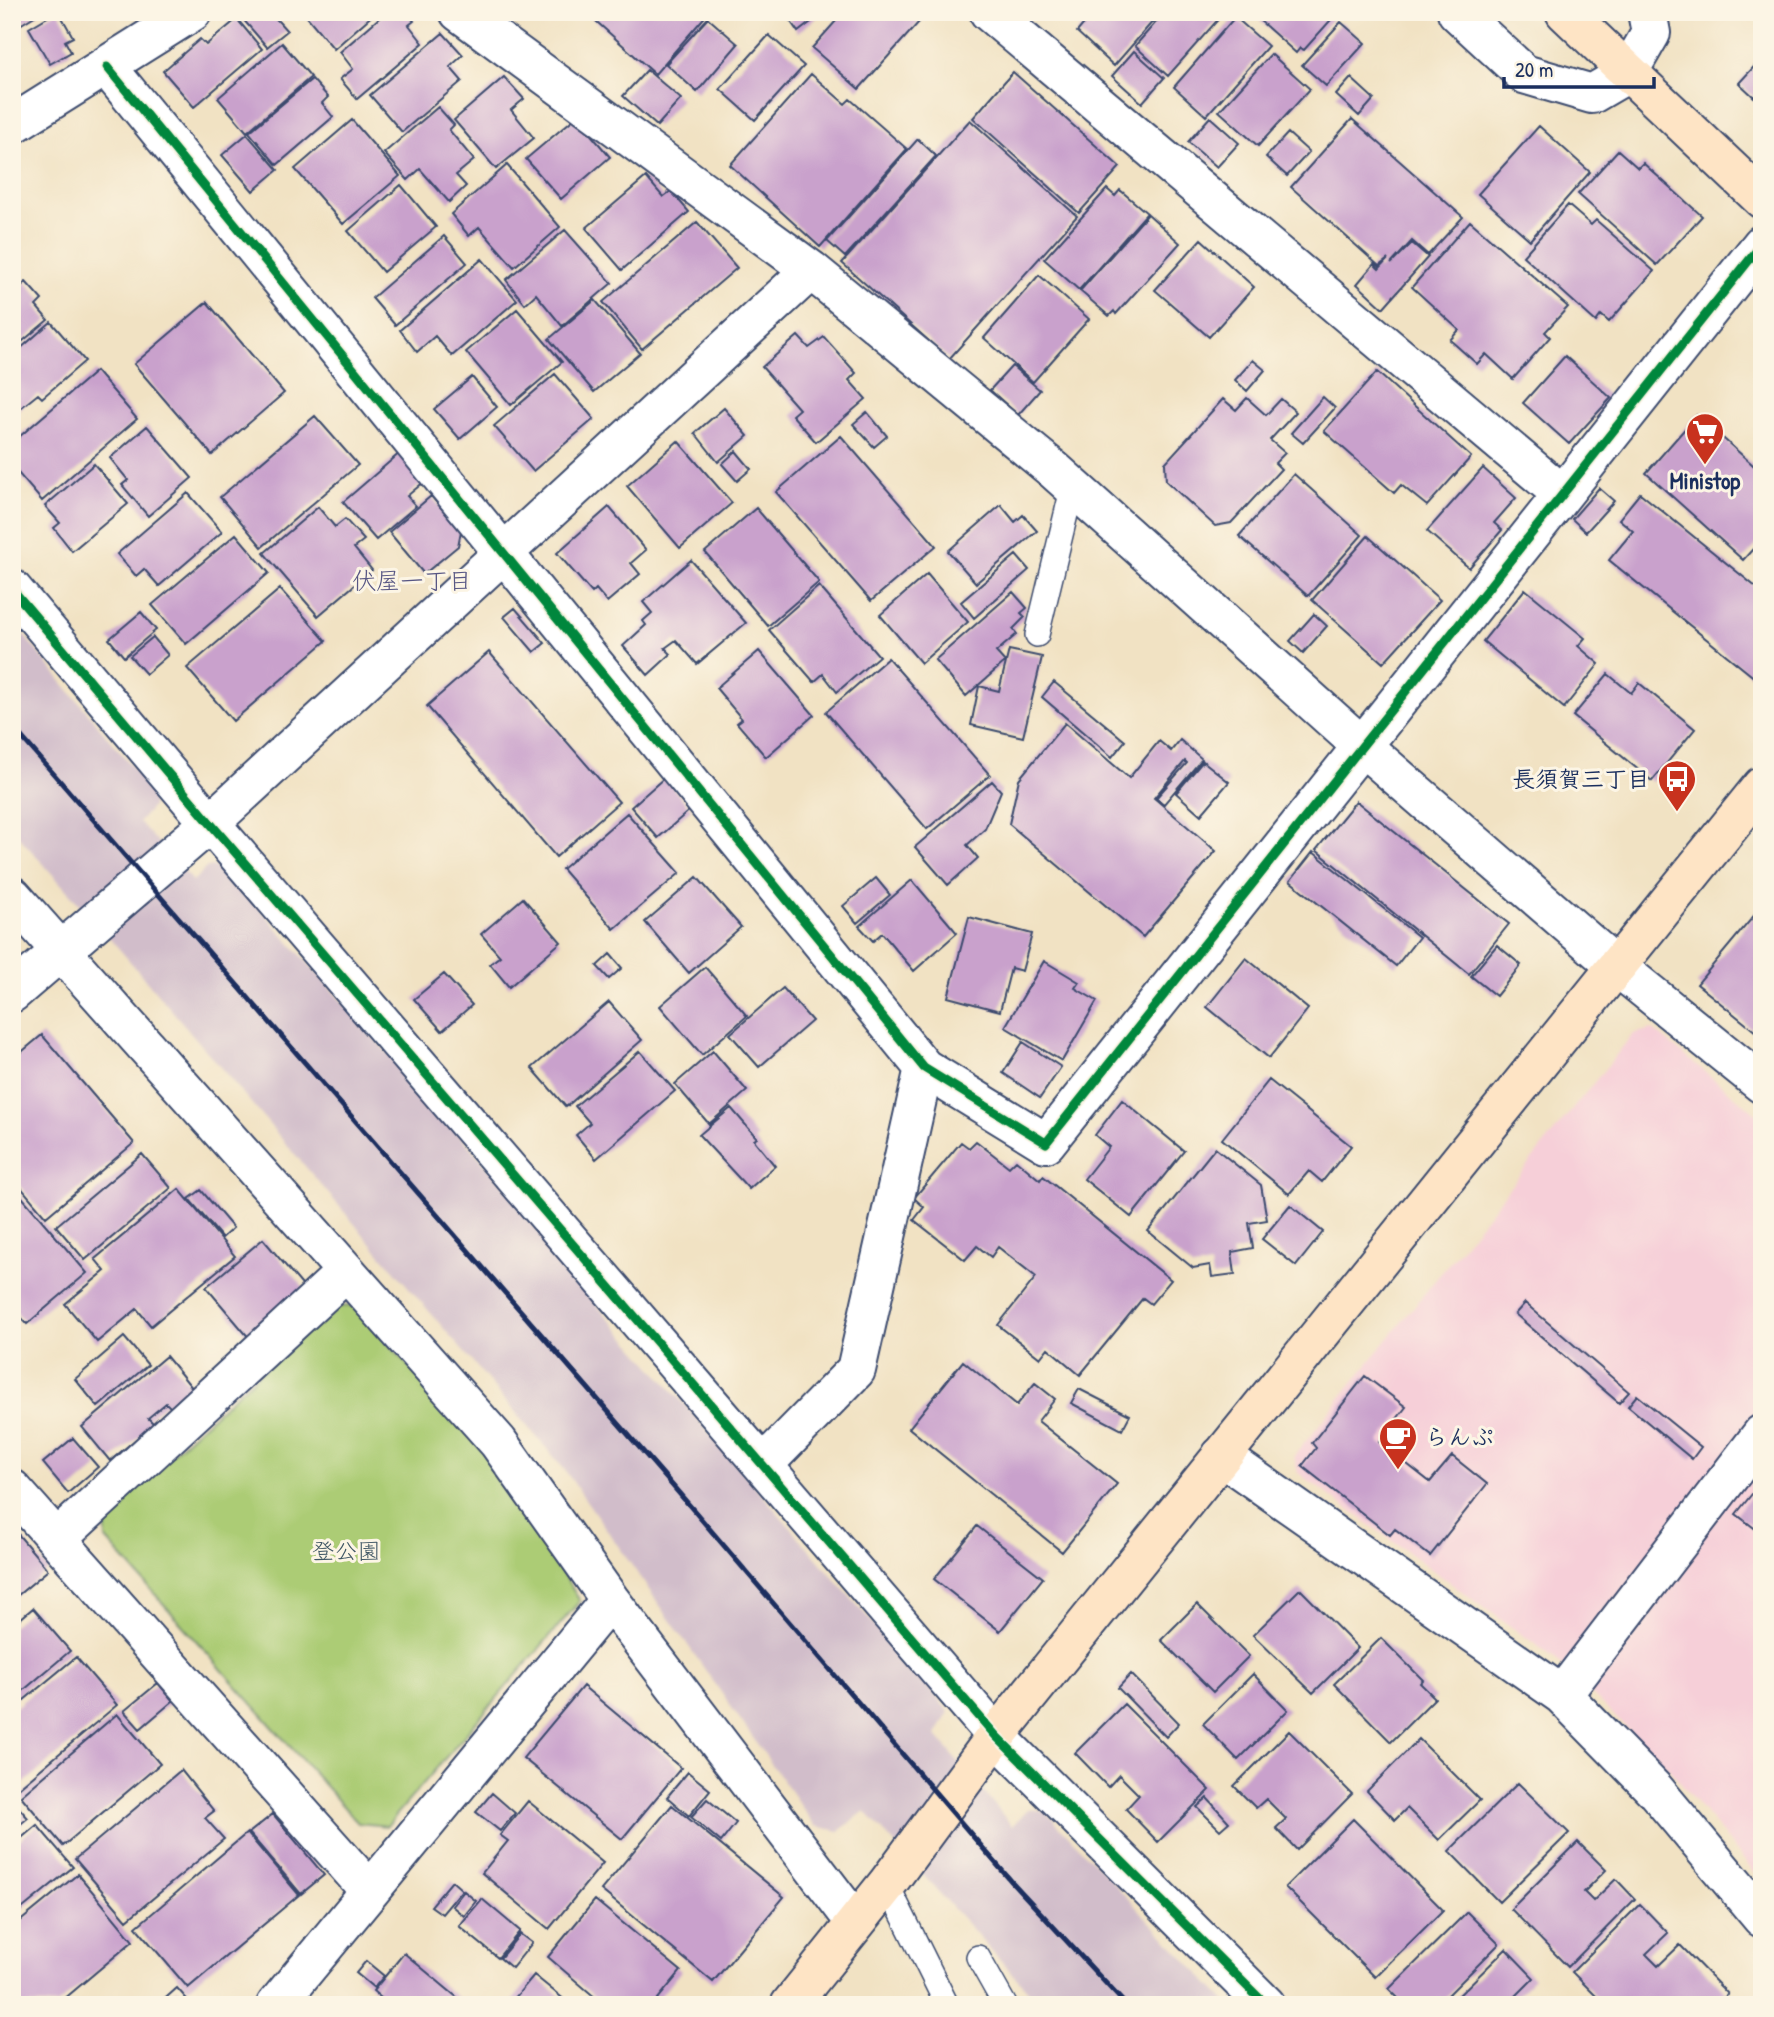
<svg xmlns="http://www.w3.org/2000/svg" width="1774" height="2017" font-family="'Patrick Hand','Klee One',sans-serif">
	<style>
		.built { fill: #f6cfd8 }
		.industrial { fill: #d1bdca }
		.green { fill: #accc74; stroke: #647e69; stroke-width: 2 }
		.building { fill: #c9a1cc }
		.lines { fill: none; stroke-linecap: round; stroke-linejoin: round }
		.lane-casing { stroke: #3b4a6d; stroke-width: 26 }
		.street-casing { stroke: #3b4a6d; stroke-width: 42 }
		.secondary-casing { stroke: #3b4a6d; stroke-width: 42 }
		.lane { stroke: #fff; stroke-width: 23 }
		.street { stroke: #fff; stroke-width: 38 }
		.secondary { stroke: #fee4c5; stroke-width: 38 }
		.rail { stroke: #1b2f5e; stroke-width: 5 }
		.cycleway-casing { stroke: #fcf5e5; stroke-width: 13 }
		.cycleway { stroke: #00873e; stroke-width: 9 }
		.labels { text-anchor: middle; stroke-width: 6; stroke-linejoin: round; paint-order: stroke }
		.poi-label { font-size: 23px; font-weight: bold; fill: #1b2f5e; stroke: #fcf5e5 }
		.park-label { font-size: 23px; fill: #3f5664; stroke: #fcf5e5 }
		.neighbourhood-label { font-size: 24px; fill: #585784; stroke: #fcf5e5 }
	</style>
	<rect width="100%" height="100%" fill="#fcf5e5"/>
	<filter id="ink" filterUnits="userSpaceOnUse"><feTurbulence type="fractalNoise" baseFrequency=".0143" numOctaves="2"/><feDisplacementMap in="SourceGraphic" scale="14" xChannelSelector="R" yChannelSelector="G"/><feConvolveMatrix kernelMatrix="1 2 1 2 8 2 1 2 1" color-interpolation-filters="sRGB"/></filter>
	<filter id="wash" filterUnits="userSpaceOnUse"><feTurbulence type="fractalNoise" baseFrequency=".00686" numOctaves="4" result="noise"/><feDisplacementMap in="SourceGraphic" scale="28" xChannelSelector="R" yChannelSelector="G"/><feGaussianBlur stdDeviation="1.57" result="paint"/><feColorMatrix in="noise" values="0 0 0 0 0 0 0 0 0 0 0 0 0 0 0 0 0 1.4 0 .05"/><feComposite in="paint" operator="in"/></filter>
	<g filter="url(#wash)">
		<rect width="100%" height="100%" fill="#f1e2c3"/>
		<path class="built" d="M1652,1029L1762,1118V1882L1668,1768L1553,1657L1298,1473L1294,1456L1633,1034Z"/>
		<path class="industrial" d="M12,621L153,792L152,807L139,822L193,881L207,867L224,868L501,1182L586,1293L654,1369L949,1712L936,1735L1012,1826L1028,1809L1045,1811L1229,2005H1041L865,1811L839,1831L815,1826L564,1469L121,951L12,829Z"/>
		<path class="green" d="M354,1306L484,1448L580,1601L387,1826L358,1823L106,1539L105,1515L331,1307Z"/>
		<g id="blocks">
			<path class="building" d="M12,12H41L15,28Z
				M56,12H59L73,37L65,41L71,52L50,64L29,28Z
				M249,12H270L287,31L267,47L242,18Z
				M303,12H376L334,49Z
				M386,12H406L414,21L409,25L423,43L357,99L340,79L353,69L340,52Z
				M590,12H709L655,74L588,14Z
				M784,12H824L798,32Z
				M844,12H860L865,17L869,12H928L859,89L812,48Z
				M1094,12H1161L1114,66L1077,32Z
				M1165,12L1223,14L1168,76L1135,46Z
				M1261,12H1338L1304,50L1300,48L1296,53L1259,20L1264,14Z
				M1235,17L1268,46L1206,116L1174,87Z
				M708,18L738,44L697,92L666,64Z
				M237,19L262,49L194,107L163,71L200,39L206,45Z
				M1341,22L1365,43L1326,86L1302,65Z
				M443,33L463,55L450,67L462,81L402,132L370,95Z
				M769,35L804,66L755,120L720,89Z
				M282,43L311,77L247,132L218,98Z
				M1134,51L1164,78L1142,103L1112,76Z
				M1271,54L1310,89L1258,146L1219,111Z
				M1762,58V89L1754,97L1739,83Z
				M647,70L681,99L657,126L623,96Z
				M1013,72L1120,167L1079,213L973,118Z
				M811,74L845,104L850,99L907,149L820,247L730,165Z
				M504,77L524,99L511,110L534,138L496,169L454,120Z
				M1351,78L1374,99L1359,116L1336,95Z
				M312,79L328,97L322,103L333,117L277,165L249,132Z
				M438,107L454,125L449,130L474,160L456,175L466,186L449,202L420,169L408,180L384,153Z
				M576,117L610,157L561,199L526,159Z
				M1210,117L1239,143L1217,167L1188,142Z
				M1352,119L1463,217L1428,255L1412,241L1391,264L1412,243L1428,257L1383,308L1357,284L1374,264L1379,269L1388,259L1379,266L1291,187Z
				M352,120L400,176L343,224L295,169Z
				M970,120L1077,216L949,359L842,263Z
				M1539,126L1590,172L1530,240L1478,194Z
				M1288,133L1309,152L1287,176L1266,157Z
				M247,134L278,170L253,191L222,155Z
				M918,139L936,156L845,257L827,241Z
				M1618,150L1638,168L1643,163L1702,216L1657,265L1578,194Z
				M507,165L560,227L514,267L479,227L469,236L451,214Z
				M646,177L663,197L671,191L689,212L622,270L586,228Z
				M401,185L436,227L383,272L348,231Z
				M1107,189L1115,196L1120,190L1147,213L1079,290L1044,259Z
				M1568,205L1591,225L1596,220L1654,271L1609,322L1601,315L1596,322L1523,256Z
				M1148,214L1180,243L1116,314L1114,311L1109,316L1080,291Z
				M1470,221L1568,307L1545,332L1550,337L1513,379L1486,354L1477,364L1450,340L1459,330L1412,287Z
				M697,222L737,268L642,349L603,302Z
				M565,230L612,283L562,326L536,294L525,304L506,280Z
				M444,236L467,263L395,325L372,298Z
				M1201,239L1254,287L1209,337L1155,290Z
				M482,259L517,300L452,356L435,336L417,352L400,330Z
				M1039,275L1089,319L1033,382L984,338Z
				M26,282L42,300L36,306L48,320L12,350V294Z
				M595,300L640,353L594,392L549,339Z
				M207,302L284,393L212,455L134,364Z
				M517,309L562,362L511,405L466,352Z
				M51,322L85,361L42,398L38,394L12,415V356Z
				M798,336L809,348L824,337L856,373L849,380L866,399L816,442L792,415L799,409L762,367Z
				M1565,356L1611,398L1569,444L1523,403Z
				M1253,360L1265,370L1247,391L1235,380Z
				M1012,366L1040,390L1018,415L990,390Z
				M96,371L137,419L42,501L12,466V443Z
				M1377,372L1471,457L1427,506L1401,485L1394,493L1324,431Z
				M555,374L594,419L533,471L494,426Z
				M472,377L497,407L460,439L434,409Z
				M1323,397L1335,408L1303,443L1291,433Z
				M1247,398L1266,415L1281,399L1296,412L1270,440L1285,453L1275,463L1281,469L1231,523L1215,526L1166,481L1165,463L1223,399L1236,410Z
				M724,408L748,436L718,462L695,433Z
				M867,412L887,436L874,447L853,424Z
				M1697,415L1762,473V539L1743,560L1646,473Z
				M315,416L358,465L262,547L220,497Z
				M147,426L192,478L148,516L122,485L128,480L110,458Z
				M841,436L936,546L871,601L776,492Z
				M678,441L732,503L680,548L627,486Z
				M736,451L751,469L737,481L722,464Z
				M401,452L425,481L407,496L416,506L376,540L343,502Z
				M94,464L128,504L72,551L54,528L60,523L45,506Z
				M1483,468L1516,498L1494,523L1502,530L1469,568L1427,531Z
				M1294,474L1362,535L1308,596L1239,536Z
				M1599,488L1614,501L1586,532L1572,519Z
				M188,493L222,532L159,586L144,569L136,576L117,554Z
				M1640,493L1762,592V671L1756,679L1609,560L1633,531L1619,519Z
				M431,496L461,531L458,546L424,574L389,532Z
				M1001,505L1015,522L1023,515L1037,531L976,583L948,551Z
				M318,507L335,527L345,519L364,540L354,548L372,570L318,616L264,553Z
				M609,507L646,550L631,563L640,574L607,602L596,589L592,593L557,553Z
				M756,508L819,582L768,626L705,552Z
				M236,534L269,573L186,644L152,605Z
				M1368,536L1440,600L1383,663L1312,600Z
				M1016,555L1029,570L974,618L961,602Z
				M691,560L746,623L697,664L676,640L665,648L671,654L648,675L623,646L646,625L643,621L652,613L643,602Z
				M927,574L968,622L921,663L880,615Z
				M819,586L879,656L837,692L823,674L814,682L769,630Z
				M280,589L326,641L233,721L187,668Z
				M1525,589L1585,638L1578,646L1599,664L1564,708L1483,641Z
				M1013,592L1027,608L1021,613L1025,617L1013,629L1017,634L996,652L1005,662L966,696L935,660Z
				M515,608L545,643L534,652L504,617Z
				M141,612L156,630L124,657L109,639Z
				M1314,614L1327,626L1303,653L1290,641Z
				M153,637L168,655L146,674L130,656Z
				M1009,650L1042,657L1023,737L971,725L979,686L999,691Z
				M759,651L814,715L766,757L737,723L742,719L716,688Z
				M489,652L619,802L556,857L427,706Z
				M888,658L990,775L927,829L826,712Z
				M1608,674L1631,693L1639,683L1695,729L1652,781L1573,716Z
				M1054,682L1125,741L1112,757L1042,697Z
				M1065,723L1129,778L1159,741L1171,751L1180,740L1202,759L1164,804L1156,798L1187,763L1185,761L1154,798L1216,851L1143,937L1009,824L1019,779Z
				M1203,761L1229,782L1201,815L1176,793Z
				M664,778L691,809L658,838L631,807Z
				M992,781L1001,791L985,829L967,845L978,858L948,885L915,847Z
				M1356,801L1509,924L1469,974L1316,850Z
				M627,813L680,873L614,929L562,869Z
				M1313,852L1419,937L1396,966L1290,881Z
				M697,877L741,927L689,973L645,922Z
				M876,878L890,895L857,923L843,906Z
				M912,880L957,933L914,971L882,933L873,941L859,926Z
				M523,898L561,942L509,987L490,964L500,956L481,934Z
				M1762,906V1037L1697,984Z
				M969,917L1032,934L1022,971L1011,968L1000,1011L948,997Z
				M1497,945L1521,965L1496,996L1471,976Z
				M610,954L622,968L609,979L597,966Z
				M1246,958L1308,1009L1269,1058L1207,1007Z
				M1044,961L1079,982L1075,988L1097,1001L1062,1061L1005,1027Z
				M705,967L747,1016L702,1055L660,1006Z
				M444,974L472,1005L442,1031L414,999Z
				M783,988L812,1021L759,1067L730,1034Z
				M609,1002L642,1040L566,1107L532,1068Z
				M42,1035L134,1143L46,1217L12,1177V1060Z
				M1023,1042L1061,1067L1040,1098L1003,1073Z
				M640,1051L675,1091L596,1159L576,1135L590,1123L575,1106Z
				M713,1051L747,1091L709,1124L675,1084Z
				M1269,1080L1351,1146L1322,1182L1309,1171L1289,1194L1222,1139Z
				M1122,1100L1184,1151L1131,1217L1084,1179L1109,1147L1095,1135Z
				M731,1108L757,1138L754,1140L775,1166L749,1189L699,1135Z
				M976,1141L1009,1167L1016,1160L1040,1180L1043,1176L1171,1280L1151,1304L1143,1298L1080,1375L1048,1348L1040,1358L998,1325L1036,1277L998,1247L991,1257L977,1246L965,1260L914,1220L924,1207L914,1198L961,1142L969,1148Z
				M1215,1148L1261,1185L1267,1220L1249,1223L1253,1248L1232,1252L1235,1274L1212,1277L1210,1265L1193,1268L1148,1231Z
				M142,1154L171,1188L85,1260L56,1226Z
				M179,1189L235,1256L151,1326L137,1309L97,1342L65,1304L105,1271L95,1259Z
				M16,1190L87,1273L27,1324L12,1307V1193Z
				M201,1190L233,1228L222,1238L189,1199Z
				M1290,1205L1323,1232L1296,1266L1262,1239Z
				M263,1239L307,1291L250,1339L206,1287Z
				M1525,1303L1629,1392L1619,1403L1515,1314Z
				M124,1337L148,1365L98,1407L75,1379Z
				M166,1356L193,1389L171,1408L166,1403L148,1418L154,1424L110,1461L82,1427Z
				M963,1361L1017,1405L1035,1383L1055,1399L1038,1421L1117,1484L1062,1552L909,1428Z
				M1365,1376L1406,1407L1379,1442L1430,1482L1452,1456L1487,1484L1430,1556L1395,1529L1390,1535L1302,1466L1316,1448L1312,1443Z
				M1079,1389L1130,1415L1122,1430L1071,1403Z
				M1637,1395L1701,1447L1692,1459L1628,1406Z
				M73,1438L98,1467L68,1493L43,1463Z
				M1756,1489L1762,1493V1534L1736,1514Z
				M977,1526L1043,1578L1000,1631L934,1579Z
				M12,1527L48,1570L12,1600Z
				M1300,1589L1358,1648L1313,1693L1253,1635Z
				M1197,1604L1249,1656L1213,1692L1161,1640Z
				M33,1608L70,1651L12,1700V1626Z
				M1381,1638L1423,1680L1420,1683L1435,1698L1391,1742L1334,1684Z
				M76,1657L117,1705L16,1790L12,1785V1710Z
				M1131,1674L1179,1723L1166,1737L1118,1688Z
				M1253,1674L1288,1710L1238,1760L1203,1724Z
				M158,1683L173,1701L140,1729L124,1711Z
				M583,1686L681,1768L622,1839L523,1758Z
				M1124,1704L1210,1790L1158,1842L1126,1809L1139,1795L1119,1775L1108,1787L1075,1753Z
				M117,1714L160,1764L63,1846L21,1796Z
				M1289,1731L1352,1794L1297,1850L1276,1828L1286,1819L1266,1799L1256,1808L1234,1786Z
				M1419,1739L1480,1800L1439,1840L1407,1808L1395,1820L1367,1791Z
				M181,1770L214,1811L205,1818L224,1839L127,1920L75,1859Z
				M688,1772L710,1790L689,1816L667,1797Z
				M1518,1783L1569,1833L1499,1902L1449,1851Z
				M492,1793L515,1813L500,1831L476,1812Z
				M1207,1798L1229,1822L1220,1830L1197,1807Z
				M707,1799L736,1823L721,1842L691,1817Z
				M12,1800L28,1818L12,1831Z
				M528,1801L603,1863L549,1929L482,1873L508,1841L500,1835Z
				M672,1805L784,1897L713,1982L601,1890Z
				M273,1814L324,1875L301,1894L249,1833Z
				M1353,1819L1443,1910L1375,1977L1285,1887Z
				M37,1825L73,1867L12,1917V1846Z
				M247,1833L299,1895L188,1988L136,1927Z
				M1578,1842L1606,1870L1584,1892L1593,1901L1616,1879L1635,1899L1568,1967L1511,1909Z
				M78,1874L133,1941L57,2005H22L12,1993V1928Z
				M452,1881L462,1890L442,1914L431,1906Z
				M464,1891L476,1901L464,1916L452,1906Z
				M482,1899L520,1931L498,1958L459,1926Z
				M595,1900L681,1971L653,2005H604L548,1957Z
				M1640,1904L1668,1933L1646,1954L1658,1966L1680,1945L1728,1994L1717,2005H1605L1572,1972Z
				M1467,1912L1499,1944L1438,2005H1428L1425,2002L1423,2005H1405L1389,1989Z
				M520,1934L532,1943L512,1968L500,1958Z
				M1506,1949L1534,1978L1507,2005H1449Z
				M404,1953L459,1999L455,2005H389L373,1991Z
				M366,1961L384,1976L374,1988L356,1973Z
				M534,1975L571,2005H509Z
				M177,1988L192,2005H158Z"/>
		</g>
	</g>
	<g filter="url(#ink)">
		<use href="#blocks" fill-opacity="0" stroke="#3b4a6d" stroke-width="2"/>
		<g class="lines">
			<defs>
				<path id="lane" d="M1037,635L1073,485
					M887,1884L947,2005
					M978,1957L1005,2005"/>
				<path id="street" d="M459,12L811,270L1054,470L1362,746L1616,966L1762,1084
					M989,12L1562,494
					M1457,12L1524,74L1592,94L1628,73L1651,33L1647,12
					M107,67L924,1068L1046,1143L1762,244
					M12,125L192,12
					M12,589L210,823L996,1736L1266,2005
					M12,896L498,1442L610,1600L855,1922
					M12,993L210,823L811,270
					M1221,1456L1562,1695L1655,1790L1762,1918
					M763,1465L856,1370L924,1068
					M12,1489L370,1891
					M57,1539L346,1272
					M1562,1695L1762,1434
					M276,2005L610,1600"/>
				<path id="secondary" d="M1565,12L1762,199
					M790,2005L887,1884L996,1736L1762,786"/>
			</defs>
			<use href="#lane" class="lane-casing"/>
			<use href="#street" class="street-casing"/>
			<use href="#secondary" class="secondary-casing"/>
			<use href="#lane" class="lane"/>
			<use href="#street" class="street"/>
			<use href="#secondary" class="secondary"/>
			<path class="rail" d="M12,726L666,1478L1012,1882L1126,2005"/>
			<defs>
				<path id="cycleway" d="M107,67L924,1068L1046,1143L1762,244
					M12,589L210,823L996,1736L1266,2005"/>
			</defs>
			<use href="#cycleway" class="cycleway-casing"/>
			<use href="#cycleway" class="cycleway"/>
		</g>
	</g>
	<defs>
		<symbol id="supermarket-pin" viewBox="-11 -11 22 30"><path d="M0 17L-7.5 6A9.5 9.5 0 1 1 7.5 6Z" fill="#c8321e" stroke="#fcf5e5"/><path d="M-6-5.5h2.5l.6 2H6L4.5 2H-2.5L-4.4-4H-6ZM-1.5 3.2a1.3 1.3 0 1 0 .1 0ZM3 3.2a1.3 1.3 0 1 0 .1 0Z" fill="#fff"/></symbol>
		<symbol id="bus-pin" viewBox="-11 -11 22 30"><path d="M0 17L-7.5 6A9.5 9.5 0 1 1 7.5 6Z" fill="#c8321e" stroke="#fcf5e5"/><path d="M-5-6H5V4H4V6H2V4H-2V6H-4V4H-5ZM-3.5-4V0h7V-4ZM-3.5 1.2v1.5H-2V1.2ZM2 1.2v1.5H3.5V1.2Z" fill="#fff"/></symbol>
		<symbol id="cafe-pin" viewBox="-11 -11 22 30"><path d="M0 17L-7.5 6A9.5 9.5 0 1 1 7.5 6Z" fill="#c8321e" stroke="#fcf5e5"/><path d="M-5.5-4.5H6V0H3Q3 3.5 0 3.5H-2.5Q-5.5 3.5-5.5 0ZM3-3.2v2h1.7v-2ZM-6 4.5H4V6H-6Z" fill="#fff"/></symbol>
	</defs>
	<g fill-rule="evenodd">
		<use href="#supermarket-pin" x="1683" y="410" width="44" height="60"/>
		<use href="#bus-pin" x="1655" y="757" width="44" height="60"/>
		<use href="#cafe-pin" x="1376" y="1415" width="44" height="60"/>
	</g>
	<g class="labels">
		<g class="poi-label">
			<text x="1705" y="489">Ministop</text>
			<text x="1650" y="787" text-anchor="end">長須賀三丁目</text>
			<text x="1425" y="1445" text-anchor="start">らんぷ</text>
		</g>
		<g class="park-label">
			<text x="346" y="1559">登公園</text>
		</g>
		<g class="neighbourhood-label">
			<text x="412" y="589">伏屋一丁目</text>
		</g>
	</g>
	<rect width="1774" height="2017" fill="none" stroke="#fcf5e5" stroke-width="42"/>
	<path d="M1504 77v10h150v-10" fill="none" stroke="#1b2f5e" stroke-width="3.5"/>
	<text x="1515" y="77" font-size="21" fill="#1b2f5e" stroke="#fcf5e5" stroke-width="5" paint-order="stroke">20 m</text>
</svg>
